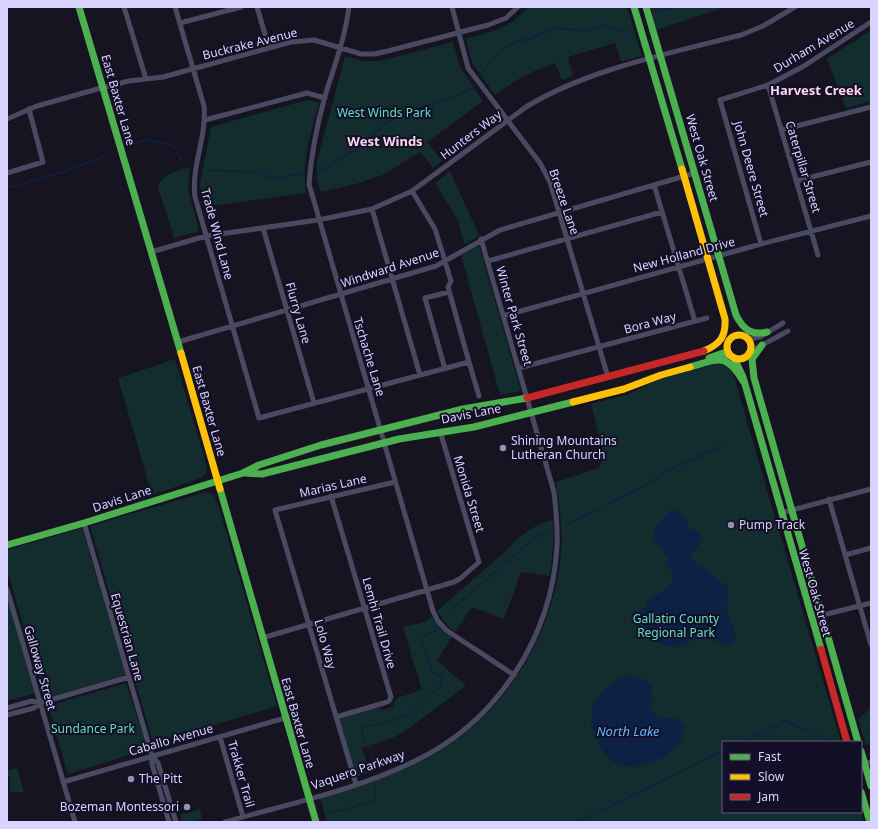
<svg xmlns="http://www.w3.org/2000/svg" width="878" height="829" font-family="'Noto Sans',sans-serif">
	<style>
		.green { fill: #132c2d }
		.water { fill: #0d2144 }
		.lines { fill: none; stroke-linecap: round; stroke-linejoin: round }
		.stream { stroke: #0d2144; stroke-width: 1.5 }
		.street { stroke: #4a4962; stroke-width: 5 }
		.fast { stroke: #4caf50; stroke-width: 7 }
		.slow { stroke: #ffc107; stroke-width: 7 }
		.jam { stroke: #c62828; stroke-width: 7 }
		.poi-dot { fill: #9591b1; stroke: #130f26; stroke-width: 1.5 }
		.labels { text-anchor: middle; stroke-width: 4; stroke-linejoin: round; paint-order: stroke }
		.street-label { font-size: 12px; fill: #d9d4ff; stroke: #130f26 }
		.park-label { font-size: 12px; fill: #5fe0c0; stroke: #130f26 }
		.poi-label { font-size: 12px; fill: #d9d4ff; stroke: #130f26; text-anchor: start }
		.neighbourhood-label { font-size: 13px; font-weight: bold; fill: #ffd6f0; stroke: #130f26 }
		.water-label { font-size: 13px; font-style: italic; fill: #62b6ff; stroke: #130f26 }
	</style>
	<rect width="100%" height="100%" fill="#161421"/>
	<path class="green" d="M529,7H627L642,56L621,62L615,43L568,57L573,76L562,80L555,63C534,70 513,81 495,95L472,63L466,39C495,31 507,29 529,7Z
		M651,7H726L656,30Z
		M871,30V101L846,108L827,59Z
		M453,42L460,67L483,101L427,142L442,161L433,168L420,152L383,175L356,184L321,192L317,180V162L345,56L363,61H379Z
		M307,100L319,103C311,133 301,162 306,193L204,207L200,184L211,127Z
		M190,168L188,190L199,231L174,238L158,187C162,175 178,169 190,168Z
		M450,171L479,235L465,245L457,219L435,183Z
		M479,245L521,391L500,395L461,255Z
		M175,359L204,456L207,472L201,478L152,495L118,378Z
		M717,363L731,367L841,742H723V812L861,811L864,822H327L320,798C355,787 391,776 425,759C499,721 549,645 560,563C564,536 560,508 556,482L599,468L604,455L591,404L629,394L661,379Z
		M206,492L214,495L218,504L277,706L155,743L152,739L90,526Z
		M553,520L554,538L550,576L521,572L504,619L472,607L455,632L448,626L437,611L507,550C519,535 534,525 553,520Z
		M82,528L126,675L45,699L7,570V550Z
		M7,598L35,693L7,701Z
		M432,616L442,630L452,637L437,660L466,686L402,733L392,738L362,748L370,772L356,777L338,719L377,708L384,710L393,706L397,698L422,690L403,627L425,622Z
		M126,683L144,738L145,750L68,774L48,706Z
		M871,708V742L866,746L858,719Z
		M17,768L24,792H10V776H7V771Z
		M200,809L202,819L192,822H182L180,815Z"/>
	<path class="water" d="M672,509L679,511L691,529L700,532C704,541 697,548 691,554L692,560L700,566L704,567L719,581L725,584L728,589L727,611L736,636L733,644C721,647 713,638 701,638C691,638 685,647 675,647C652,646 635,626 646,603C650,595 655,597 661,593C665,590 672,581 675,577L669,568L668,559L655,540L653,535L656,525C664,522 665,514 672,509Z
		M632,675L642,678L652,686L651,708L657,716L677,719L685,725C684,730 683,736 681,740C669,759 638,774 616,763C609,760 599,747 597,739C597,737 597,736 596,733C595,730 592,730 591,727C592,720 592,710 593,705C598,691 618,677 632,675Z"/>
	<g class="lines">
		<path class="stream" d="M655,11L678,7
			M481,74L501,50L516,42L532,38L556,28L589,31L602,25L623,32L630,26
			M126,146L146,140L174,145L180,159L187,163
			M208,170L258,172L271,178L303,174
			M319,172L357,149L386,123L413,110L446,100L473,88
			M7,188L60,173L106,156
			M609,503L637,490L667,471L724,445
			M567,525L605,506
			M449,612L533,539L548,531
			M867,734L871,731
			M741,742L775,726L781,725L785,720L831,742
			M373,771L371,764L373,755L363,736L362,727L390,722L410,713L441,685L442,677L433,673L421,640L425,635L436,631
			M328,814L370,802L375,798L376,786
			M299,822H300
			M577,822L723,751"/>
		<path class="street" d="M124,7L146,79
			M175,7L204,106C207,137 191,166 195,197L259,418L469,362L448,287L451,281L435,229L412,191
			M257,7L269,48
			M349,7C345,38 334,67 325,96C317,125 311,155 309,184L433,611L438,621L446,630L514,675
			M452,7L468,68L540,163L550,182L608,377
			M180,23L241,7
			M768,85L818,255
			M7,119L37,106L101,88L129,81L163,77L291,42L314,40L361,54H374L388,51L488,25L506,18L518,7
			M205,120L307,93L325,98
			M781,130L871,107
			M7,173L43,162L29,109
			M796,181L871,162
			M654,185L695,321
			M372,209L420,375
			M263,228L314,403
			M761,244L720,100L768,85L804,66L871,22
			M151,252L206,236L318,220L372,209L412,191L526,107C588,69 671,53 741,35L763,26L795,7
			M488,261L662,212
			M503,316L761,244L871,216
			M748,339L760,337L783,323
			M178,342L436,266L500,230L695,173
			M751,351L788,331
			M469,362L479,396
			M519,368L707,318
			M445,369L425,298L449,292
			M331,496L391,697L389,701L384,703L336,717
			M829,499L871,645
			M781,513L871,489
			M84,523L152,756V764L169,822
			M845,555L871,548
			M7,589L75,822
			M811,618L871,603
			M262,638L454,582L461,578L479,562L440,431
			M7,708L32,701L40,703
			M7,715L34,708L40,703L129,677
			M220,737L243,817
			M152,756L158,763L176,822
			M861,765L871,762
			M63,782L285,718
			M356,784L275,510L395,482
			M225,822C288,804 356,790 415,761C497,722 552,637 557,546C558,528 556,510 554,492L481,239"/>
		<path class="fast" d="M79,7L181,353
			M634,7L682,169
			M646,7L736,315C743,329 751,336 767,332
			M762,345L752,359L754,378L858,742
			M709,358L723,353L731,356
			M734,358L743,377L821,649
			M690,367C718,359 726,352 743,381
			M245,473L262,474L399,439L474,427L573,402
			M220,489L316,822
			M7,545L84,523L243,473L259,465L321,445L463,409L527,398
			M861,751L871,786
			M861,792L870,822"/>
		<path class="slow" d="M682,169L725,319C726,337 720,344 704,351
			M727 347a12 12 0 1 1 24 0a12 12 0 1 1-24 0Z
			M181,353L220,489
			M573,402L624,389L661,375L690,367"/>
		<path class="jam" d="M527,398L704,351
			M821,649L847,742"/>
	</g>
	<g class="poi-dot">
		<circle cx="503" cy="448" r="4"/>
		<circle cx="731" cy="525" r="4"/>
		<circle cx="131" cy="779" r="4"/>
		<circle cx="187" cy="807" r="4"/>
	</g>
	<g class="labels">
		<g class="street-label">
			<text transform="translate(250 44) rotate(-14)" y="4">Buckrake Avenue</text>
			<text transform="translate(814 46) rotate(-31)" y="4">Durham Avenue</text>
			<text transform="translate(118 100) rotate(74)" y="4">East Baxter Lane</text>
			<text transform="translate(471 135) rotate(-37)" y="4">Hunters Way</text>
			<text transform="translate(702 158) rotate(74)" y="4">West Oak Street</text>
			<text transform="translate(803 167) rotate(73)" y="4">Caterpillar Street</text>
			<text transform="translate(751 169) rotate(74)" y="4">John Deere Street</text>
			<text transform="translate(564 202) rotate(71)" y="4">Breeze Lane</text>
			<text transform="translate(217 234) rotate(75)" y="4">Trade Wind Lane</text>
			<text transform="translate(684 255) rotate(-15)" y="4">New Holland Drive</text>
			<text transform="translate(390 268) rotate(-18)" y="4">Windward Avenue</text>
			<text transform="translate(298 313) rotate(74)" y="4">Flurry Lane</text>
			<text transform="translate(514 316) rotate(74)" y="4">Winter Park Street</text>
			<text transform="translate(650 323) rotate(-15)" y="4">Bora Way</text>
			<text transform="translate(369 357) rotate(73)" y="4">Tschache Lane</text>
			<text transform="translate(209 411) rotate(74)" y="4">East Baxter Lane</text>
			<text transform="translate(471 414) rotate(-11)" y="4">Davis Lane</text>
			<text transform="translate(333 486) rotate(-13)" y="4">Marias Lane</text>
			<text transform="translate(469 494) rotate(73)" y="4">Monida Street</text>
			<text transform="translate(122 499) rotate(-18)" y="4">Davis Lane</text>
			<text transform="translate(815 593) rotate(74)" y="4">West Oak Street</text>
			<text transform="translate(379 623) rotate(74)" y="4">Lemhi Trail Drive</text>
			<text transform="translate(127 637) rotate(74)" y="4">Equestrian Lane</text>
			<text transform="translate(325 644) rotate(74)" y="4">Lolo Way</text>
			<text transform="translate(40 668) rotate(74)" y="4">Galloway Street</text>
			<text transform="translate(298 723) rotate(74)" y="4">East Baxter Lane</text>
			<text transform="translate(171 740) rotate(-16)" y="4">Caballo Avenue</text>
			<text transform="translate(358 770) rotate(-19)" y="4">Vaquero Parkway</text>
			<text transform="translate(241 774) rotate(74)" y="4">Trakker Trail</text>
		</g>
		<g class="park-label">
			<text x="384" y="117">West Winds Park</text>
			<text x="676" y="623">Gallatin County<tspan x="676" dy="14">Regional Park</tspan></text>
			<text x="93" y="733">Sundance Park</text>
		</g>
		<g class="poi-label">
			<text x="511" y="445">Shining Mountains<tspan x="511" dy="14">Lutheran Church</tspan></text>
			<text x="739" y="529">Pump Track</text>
			<text x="139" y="783">The Pitt</text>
			<text x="179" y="811" text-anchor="end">Bozeman Montessori</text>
		</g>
		<g class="neighbourhood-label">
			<text x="816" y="95">Harvest Creek</text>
			<text x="385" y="146">West Winds</text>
		</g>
		<g class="water-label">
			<text x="628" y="736">North Lake</text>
		</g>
	</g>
	<rect width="878" height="829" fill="none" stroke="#d9d4ff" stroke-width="16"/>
	<rect x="722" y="741" width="140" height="72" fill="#130f26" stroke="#625e7d"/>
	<rect x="730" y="754" width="20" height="6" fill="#4caf50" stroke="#625e7d"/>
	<text x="758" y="761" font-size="12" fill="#d9d4ff">Fast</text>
	<rect x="730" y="774" width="20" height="6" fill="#ffc107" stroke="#625e7d"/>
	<text x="758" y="781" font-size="12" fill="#d9d4ff">Slow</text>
	<rect x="730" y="794" width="20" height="6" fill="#c62828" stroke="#625e7d"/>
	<text x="758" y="801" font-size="12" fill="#d9d4ff">Jam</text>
</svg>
